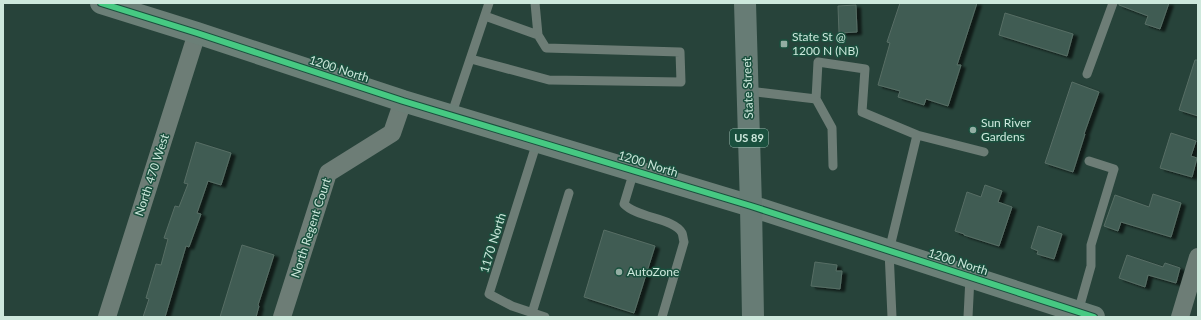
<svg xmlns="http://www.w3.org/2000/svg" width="1201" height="320" font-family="Lato,sans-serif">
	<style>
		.building { fill: #3f5c52; stroke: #576e65; filter: url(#shadow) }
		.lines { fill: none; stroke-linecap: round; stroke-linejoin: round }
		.lane { stroke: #6d7d76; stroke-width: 9 }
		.street { stroke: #6d7d76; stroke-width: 18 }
		.secondary { stroke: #6b7f77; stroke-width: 22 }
		.primary { stroke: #677c75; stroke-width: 22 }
		.cycleway-casing { stroke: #1a503e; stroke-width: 8 }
		.cycleway { stroke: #46c982; stroke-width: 6 }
		.poi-dot { fill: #93aea3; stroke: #1a503e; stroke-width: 1.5 }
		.labels { text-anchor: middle; stroke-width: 3; stroke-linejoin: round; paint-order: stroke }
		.shield { fill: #1a503e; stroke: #97baad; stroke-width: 1 }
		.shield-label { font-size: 11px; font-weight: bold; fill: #cde8dc }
		.poi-label { font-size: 12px; fill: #cde8dc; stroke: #1a503e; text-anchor: start }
		.street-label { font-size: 12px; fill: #cde8dc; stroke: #1a503e }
	</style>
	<defs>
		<filter id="shadow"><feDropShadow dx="4.5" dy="2.5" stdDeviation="1" flood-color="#0009"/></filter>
	</defs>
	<rect width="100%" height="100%" fill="#27433a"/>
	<path class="building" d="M900,3H977L957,65H961L948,106L926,99L924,105L898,97L900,91L878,85L890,43L887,42Z
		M1119,3H1169L1160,29L1145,24L1148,16L1119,5Z
		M856,5L857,32L839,33L838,6Z
		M1005,13L1073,34L1067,56L999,35Z
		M1195,60H1198V116L1179,110Z
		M1072,82L1099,92L1084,134H1085L1073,172L1045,163Z
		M1171,133L1196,141L1191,156L1197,158L1192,177L1160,168Z
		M196,142L231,153L221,185L208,181L197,213L201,214L189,247L186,246L165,317H143L149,299L146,298L156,264L161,265L168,239L164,238L175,206L179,207L188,184L184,183Z
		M985,185L1002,191L998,202L1012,207L999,246L964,235V234L955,231L967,192L981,197Z
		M1153,194L1181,203L1171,237L1121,222L1118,231L1104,226L1115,195L1149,207Z
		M1038,226L1062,234L1054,259L1037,254L1038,251L1031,248Z
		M604,230L655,246L634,313L584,297Z
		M242,245L274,255L258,305L259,306L256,317H220Z
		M1127,255L1163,267L1165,263L1180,268L1176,283L1148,275L1145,287L1119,278Z
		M815,262L837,265L836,271H842L840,289L811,286Z"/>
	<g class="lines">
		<path class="lane" d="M535,3L538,35
			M471,59L549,80L681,82L680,52L546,48L538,35L485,16
			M1087,74L1113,3
			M748,91L816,99L818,62L865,69L862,112L917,135L889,251L892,317
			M816,99L832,128L833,166
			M451,116L489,3
			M917,135L984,152
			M537,142L489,294L512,306L545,317
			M634,171L624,204C637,218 674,218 682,233C683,235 683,239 684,242L662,317
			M1078,312L1091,266V245L1114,169L1089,161
			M532,313L569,193
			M968,317L970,277"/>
		<path class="street" d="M107,317L197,33
			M282,317L328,173L392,133L403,101
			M1180,317L1198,257"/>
		<path class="secondary" d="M101,3L197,33L403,101L751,206L1094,317"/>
		<path class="primary" d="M745,3L751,206L753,317"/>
		<defs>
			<path id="cycleway" d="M101,3L197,33L403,101L751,206L1094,317"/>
		</defs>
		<use href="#cycleway" class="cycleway-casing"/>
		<use href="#cycleway" class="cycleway"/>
	</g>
	<g class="poi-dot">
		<rect x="780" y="40" width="8" height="8" rx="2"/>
		<circle cx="973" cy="130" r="4"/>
		<circle cx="619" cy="272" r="4"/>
	</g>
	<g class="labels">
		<rect class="shield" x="730" y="129" width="38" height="18" rx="3"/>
		<g class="shield-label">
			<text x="749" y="142">US 89</text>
		</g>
		<g class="poi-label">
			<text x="792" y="41">State St @<tspan x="792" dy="14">1200 N (NB)</tspan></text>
			<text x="981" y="127">Sun River<tspan x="981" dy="14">Gardens</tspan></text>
			<text x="627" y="276">AutoZone</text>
		</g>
		<g class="street-label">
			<text transform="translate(339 69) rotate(18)" y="4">1200 North</text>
			<text transform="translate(748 88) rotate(-92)" y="4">State Street</text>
			<text transform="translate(648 164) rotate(17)" y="4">1200 North</text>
			<text transform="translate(152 175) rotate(-72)" y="4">North 470 West</text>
			<text transform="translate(311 228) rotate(-72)" y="4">North Regent Court</text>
			<text transform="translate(493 243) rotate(-73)" y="4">1170 North</text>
			<text transform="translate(958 262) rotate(18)" y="4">1200 North</text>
		</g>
	</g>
	<rect width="1201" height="320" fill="none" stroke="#cde8dc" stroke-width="8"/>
</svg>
